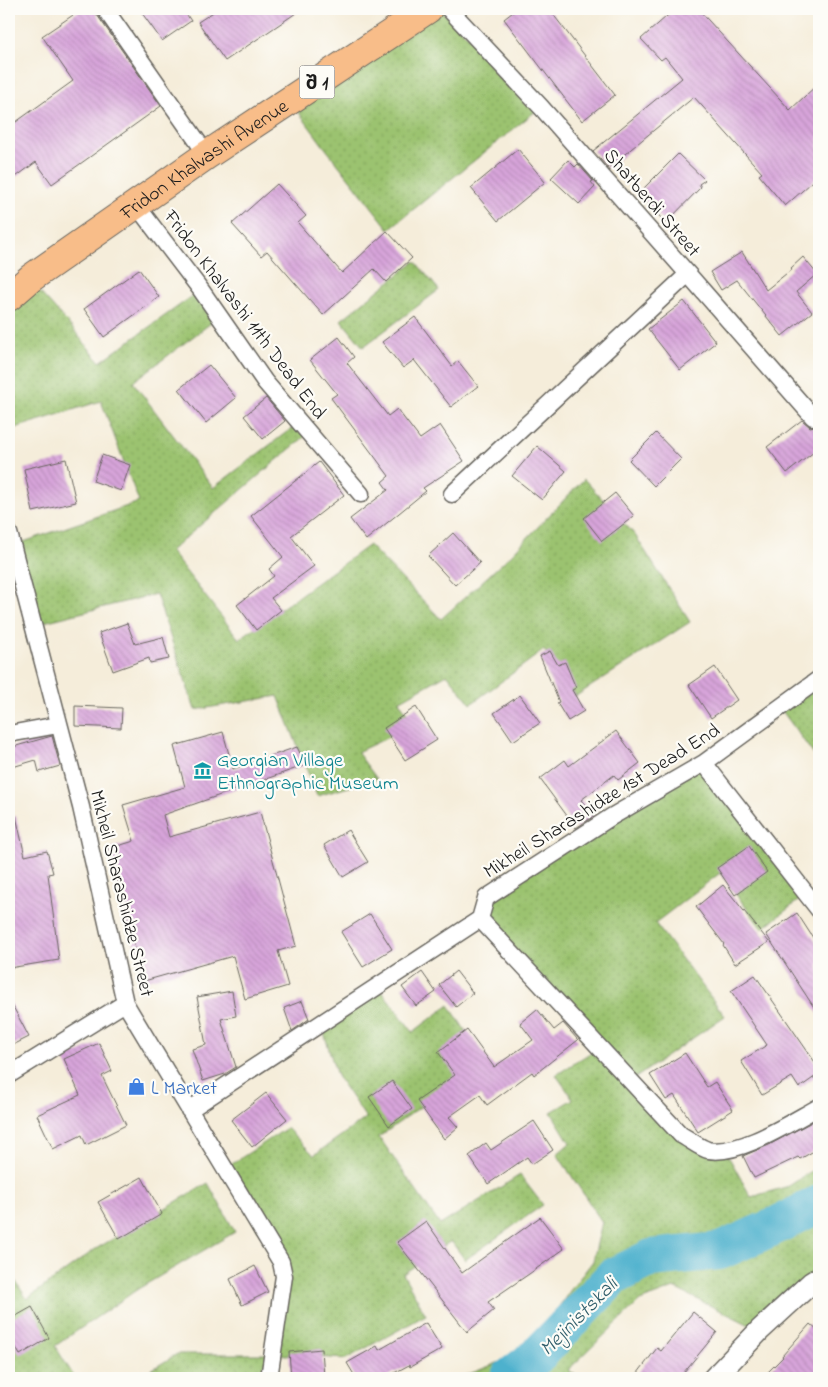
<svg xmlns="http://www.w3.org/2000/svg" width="828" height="1387" font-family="'Indie Flower','Noto Sans Georgian',sans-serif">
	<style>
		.grass { fill: url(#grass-dots); stroke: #5c7046 }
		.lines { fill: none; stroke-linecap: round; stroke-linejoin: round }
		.river { stroke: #4eb1cd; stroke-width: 38 }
		.building { fill: url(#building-back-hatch) }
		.minor-casing { stroke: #68655e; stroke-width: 19 }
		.tertiary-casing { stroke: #68655e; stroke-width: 24 }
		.trunk-casing { stroke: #68655e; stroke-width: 30 }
		.minor { stroke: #fff; stroke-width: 16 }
		.tertiary { stroke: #fff; stroke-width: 21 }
		.trunk { stroke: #f8bd89; stroke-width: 28 }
		.labels { text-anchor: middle; stroke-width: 4.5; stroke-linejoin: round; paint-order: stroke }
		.shield { fill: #fdfcf7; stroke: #605f5e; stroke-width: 1 }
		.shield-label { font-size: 19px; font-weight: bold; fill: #1c1c1c }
		.street-label { font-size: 20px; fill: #1c1c1c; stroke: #fdfcf7 }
		.culture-label { font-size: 20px; fill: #0d838f; stroke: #fdfcf7; text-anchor: start }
		.shop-label { font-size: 20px; fill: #366cbe; stroke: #fdfcf7; text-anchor: start }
		.water-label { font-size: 21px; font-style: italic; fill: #325f6c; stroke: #fdfcf7 }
	</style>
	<defs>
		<pattern id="grass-dots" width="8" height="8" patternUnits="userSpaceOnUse" patternTransform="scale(1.25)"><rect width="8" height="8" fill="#9bc36f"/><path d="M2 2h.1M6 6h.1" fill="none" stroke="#85a760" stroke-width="1.8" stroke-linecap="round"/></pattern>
		<pattern id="building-back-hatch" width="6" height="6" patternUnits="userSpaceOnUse" patternTransform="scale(1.25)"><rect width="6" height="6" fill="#d7a4da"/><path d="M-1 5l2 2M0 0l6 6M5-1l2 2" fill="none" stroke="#b88dba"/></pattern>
	</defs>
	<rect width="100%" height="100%" fill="#fdfcf7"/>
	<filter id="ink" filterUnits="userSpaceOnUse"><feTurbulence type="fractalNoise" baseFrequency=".02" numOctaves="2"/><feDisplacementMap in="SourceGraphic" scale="10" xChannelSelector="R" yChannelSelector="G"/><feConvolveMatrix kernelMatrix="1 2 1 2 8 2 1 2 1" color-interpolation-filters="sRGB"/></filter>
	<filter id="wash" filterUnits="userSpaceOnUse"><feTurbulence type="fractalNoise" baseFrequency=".0096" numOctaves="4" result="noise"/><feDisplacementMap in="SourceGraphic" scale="20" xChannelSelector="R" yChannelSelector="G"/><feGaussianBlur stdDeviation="1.12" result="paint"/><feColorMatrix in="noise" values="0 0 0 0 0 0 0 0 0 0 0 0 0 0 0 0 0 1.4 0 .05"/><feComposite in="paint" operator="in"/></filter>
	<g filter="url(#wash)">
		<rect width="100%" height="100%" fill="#f5edda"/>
		<path class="grass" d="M441,10L541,107L389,229L322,144L294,106Z
			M415,261L439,290L363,347L341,320Z
			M37,289L73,329L100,362L201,290L219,317L133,382L213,488L300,422L309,433L170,551L239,639L369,545L441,619L511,555L584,479L635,535L690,622L576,696L544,650L471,704L447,674L399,701L414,725L357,752L377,779L317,796L278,696L195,710L156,594L32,625L12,546L139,502L101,401L9,430V314Z
			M819,679V762L780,708Z
			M704,763L807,894L762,929L720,873L655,923L725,1016L631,1081L681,1135L725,1150L751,1197L789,1186L819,1166V1278L760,1330L674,1288L640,1301L568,1370L580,1378H459L510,1358L538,1336L572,1288L593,1261L602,1222L557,1154L570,1143L551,1112L573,1099L556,1075L599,1047L480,919L486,898Z
			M378,986L413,1032L449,1005L483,1058L452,1084L379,1137L440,1225L520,1175L543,1205L465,1260L451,1241L403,1274L426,1315L346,1359L273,1354L269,1378H138L177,1354H272L284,1276L224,1169L287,1128L314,1155L366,1118L337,1076L321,1023Z
			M208,1183L235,1232L138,1289L55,1346L75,1378H9V1279L13,1277L27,1299L94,1250Z"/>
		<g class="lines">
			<path class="river" d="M509,1378L537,1356L613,1277L651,1258L720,1251L771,1228L819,1204"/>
		</g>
		<g id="blocks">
			<path class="building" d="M82,9H95L97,15L161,106L52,184L36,162L9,182V127L73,81L42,36Z
				M139,9H183L191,21L162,41Z
				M218,9H302L225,61L198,22Z
				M517,9H549L615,95L582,121L504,19Z
				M675,9H698L790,110L819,83V176L785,206L759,175L762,173L694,97L608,168L593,151L682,78L665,57L661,60L641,39Z
				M518,149L545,182L498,221L471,188Z
				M678,154L705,180L699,184L701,187L666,223L638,194Z
				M568,160L575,167L578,164L593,181L591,182L595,187L579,204L551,178Z
				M277,184L306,216L298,223L342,273L387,231L412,258L386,282L374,269L323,315L267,251L261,256L232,224Z
				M742,252L766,290L792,269L791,268L803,257L817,274L796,292L812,312L782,336L737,280L721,290L710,272Z
				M139,269L159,297L104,337L84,309Z
				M684,301L716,342L680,370L648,329Z
				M415,317L452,366L458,361L478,386L451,407L414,360L403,368L382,342Z
				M339,337L354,357L347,363L388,416L397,409L420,439L440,425L464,461L423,488L426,491L366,540L350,519L388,490L382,482L389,476L331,398L337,394L310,360Z
				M209,365L236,398L206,423L179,389Z
				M266,398L285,421L263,439L244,416Z
				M802,420L810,427L819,425V448L787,473L767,447Z
				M656,433L681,459L654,486L629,460Z
				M537,446L566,471L542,500L512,476Z
				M102,455L130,465L121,491L93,481Z
				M66,459L76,502L33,512L24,469Z
				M319,462L344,495L291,536L314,566L271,598L281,610L256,630L237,605L274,576L269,569L283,557L251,516Z
				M615,493L634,516L602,541L584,518Z
				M453,533L480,563L455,585L428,556Z
				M127,623L135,644L163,637L169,659L150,663L149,658L113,671L99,633Z
				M550,651L558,665L565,662L576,688L572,690L584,711L568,721L557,703L559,702L540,656Z
				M715,667L737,700L711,718L689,685Z
				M520,695L540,723L513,741L494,713Z
				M75,706L122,708L121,728L75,726Z
				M416,707L437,740L405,760L384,728Z
				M616,731L640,763L618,780L614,775L581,800L594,816L576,828L540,779L565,760L569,766Z
				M223,732L233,769L297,747L306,765L163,815L169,837L260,812L296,946L278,951L288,986L245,999L233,956L144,981L108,849L134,841L123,805L185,787L174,746Z
				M52,736L60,766L39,772L36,760L9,768V748Z
				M16,816L25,856L47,851L53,873L48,874L59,960L9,968V817Z
				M348,830L368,862L343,877L324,845Z
				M749,846L767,872L735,895L717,868Z
				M723,885L769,942L735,964L723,945L724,944L696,907Z
				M797,913L819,947V1015L766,934Z
				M370,914L392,949L363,967L341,932Z
				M456,971L473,993L456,1007L439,985Z
				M422,972L436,992L416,1006L402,987Z
				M755,975L819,1068V1074L799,1088L792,1077L762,1095L741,1061L767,1045L731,991Z
				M232,991L236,1016L221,1019L236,1067L225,1074L203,1081L192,1049L206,1045L197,997Z
				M9,999L29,1037L9,1047Z
				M302,1001L309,1019L292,1031L284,1008Z
				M537,1009L554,1030L563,1023L578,1040L534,1075L532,1072L487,1105L480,1095L449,1117L458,1127L444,1139L417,1101L455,1075L438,1052L467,1030L494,1067L533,1040L520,1023Z
				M99,1043L112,1071L102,1076L126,1125L86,1145L82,1135L53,1149L37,1115L80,1095L64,1059Z
				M685,1053L707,1087L715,1082L733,1110L698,1132L674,1095L666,1100L650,1075Z
				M392,1081L412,1109L389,1126L369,1097Z
				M266,1093L287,1119L252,1147L231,1120Z
				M819,1118V1148L800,1159L798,1157L754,1178L743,1156L769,1145Z
				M534,1121L553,1150L532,1164L527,1157L488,1184L469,1156L486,1143L491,1150Z
				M142,1177L162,1214L119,1239L98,1202Z
				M540,1217L564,1249L529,1274L488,1302L494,1310L467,1332L397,1242L426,1221L462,1273Z
				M255,1266L268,1292L242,1305L230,1279Z
				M32,1307L49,1338L20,1355L9,1335V1320Z
				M693,1312L717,1332L679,1378H634L657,1348L661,1351Z
				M426,1323L442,1349L410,1367L409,1365L385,1378H356L347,1363L377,1346L379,1350Z
				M810,1324L819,1332V1378H762L783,1357L782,1356Z
				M322,1349L324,1377L291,1378L289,1352Z"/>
		</g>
	</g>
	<g filter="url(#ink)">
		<use href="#blocks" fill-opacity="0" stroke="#68655e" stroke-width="1"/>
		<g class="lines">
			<defs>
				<path id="minor" d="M105,9L207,155
					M449,9L541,107L688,274L452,494
					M137,206L201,290L265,382L361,494
					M688,274L813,417
					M9,533L81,807L125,1003L281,1262L284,1276L269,1378
					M9,734L58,725
					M704,763L819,910
					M480,919L681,1135C689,1139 700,1148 708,1150C740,1156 791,1122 819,1107
					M9,1075L125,1003
					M189,1110L480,919L486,898L611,817L704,763L819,679"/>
				<path id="tertiary" d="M714,1378L760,1330L811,1283L819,1278"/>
				<g id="trunk">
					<path id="s1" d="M9,297L31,278L207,155L428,9"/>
				</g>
			</defs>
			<use href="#minor" class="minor-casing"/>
			<use href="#tertiary" class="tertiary-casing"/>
			<use href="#trunk" class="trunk-casing"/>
			<use href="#minor" class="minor"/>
			<use href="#tertiary" class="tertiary"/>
			<use href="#trunk" class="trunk"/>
		</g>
	</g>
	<defs>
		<symbol id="museum-bare" viewBox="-9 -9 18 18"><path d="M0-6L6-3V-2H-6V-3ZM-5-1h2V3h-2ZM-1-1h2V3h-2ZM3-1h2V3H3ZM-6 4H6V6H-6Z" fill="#0f9aa8" stroke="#fdfcf7" stroke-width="2.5" paint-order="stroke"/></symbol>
		<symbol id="shop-bare" viewBox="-9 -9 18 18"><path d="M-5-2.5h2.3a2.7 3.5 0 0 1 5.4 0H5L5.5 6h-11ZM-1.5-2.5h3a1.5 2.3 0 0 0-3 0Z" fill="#3f7fe0" stroke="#fdfcf7" stroke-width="2.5" paint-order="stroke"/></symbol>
	</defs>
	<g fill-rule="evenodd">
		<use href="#museum-bare" x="190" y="758" width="25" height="25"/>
		<use href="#shop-bare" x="124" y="1074" width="25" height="25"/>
	</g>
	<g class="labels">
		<rect class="shield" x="299.5" y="65.5" width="35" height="33" rx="4"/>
		<g class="shield-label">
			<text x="317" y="89">შ 1</text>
		</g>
		<g class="street-label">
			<text dy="7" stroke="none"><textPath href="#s1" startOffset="239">Fridon Khalvashi Avenue</textPath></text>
			<text transform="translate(653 202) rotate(49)" y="7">Shatberdi Street</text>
			<text transform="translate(246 314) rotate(53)" y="7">Fridon Khalvashi 11th Dead End</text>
			<text transform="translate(601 800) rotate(-32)" y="7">Mikheil Sharashidze 1st Dead End</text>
			<text transform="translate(123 893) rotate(76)" y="7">Mikheil Sharashidze Street</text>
		</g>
		<g class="culture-label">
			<text x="217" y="766">Georgian Village<tspan x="217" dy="23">Ethnographic Museum</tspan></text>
		</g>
		<g class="shop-label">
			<text x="151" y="1094">L Market</text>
		</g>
		<g class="water-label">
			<text transform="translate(578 1316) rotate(-45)" y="7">Mejinistskali</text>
		</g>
	</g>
	<rect width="828" height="1387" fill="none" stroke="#fdfcf7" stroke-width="30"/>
</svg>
